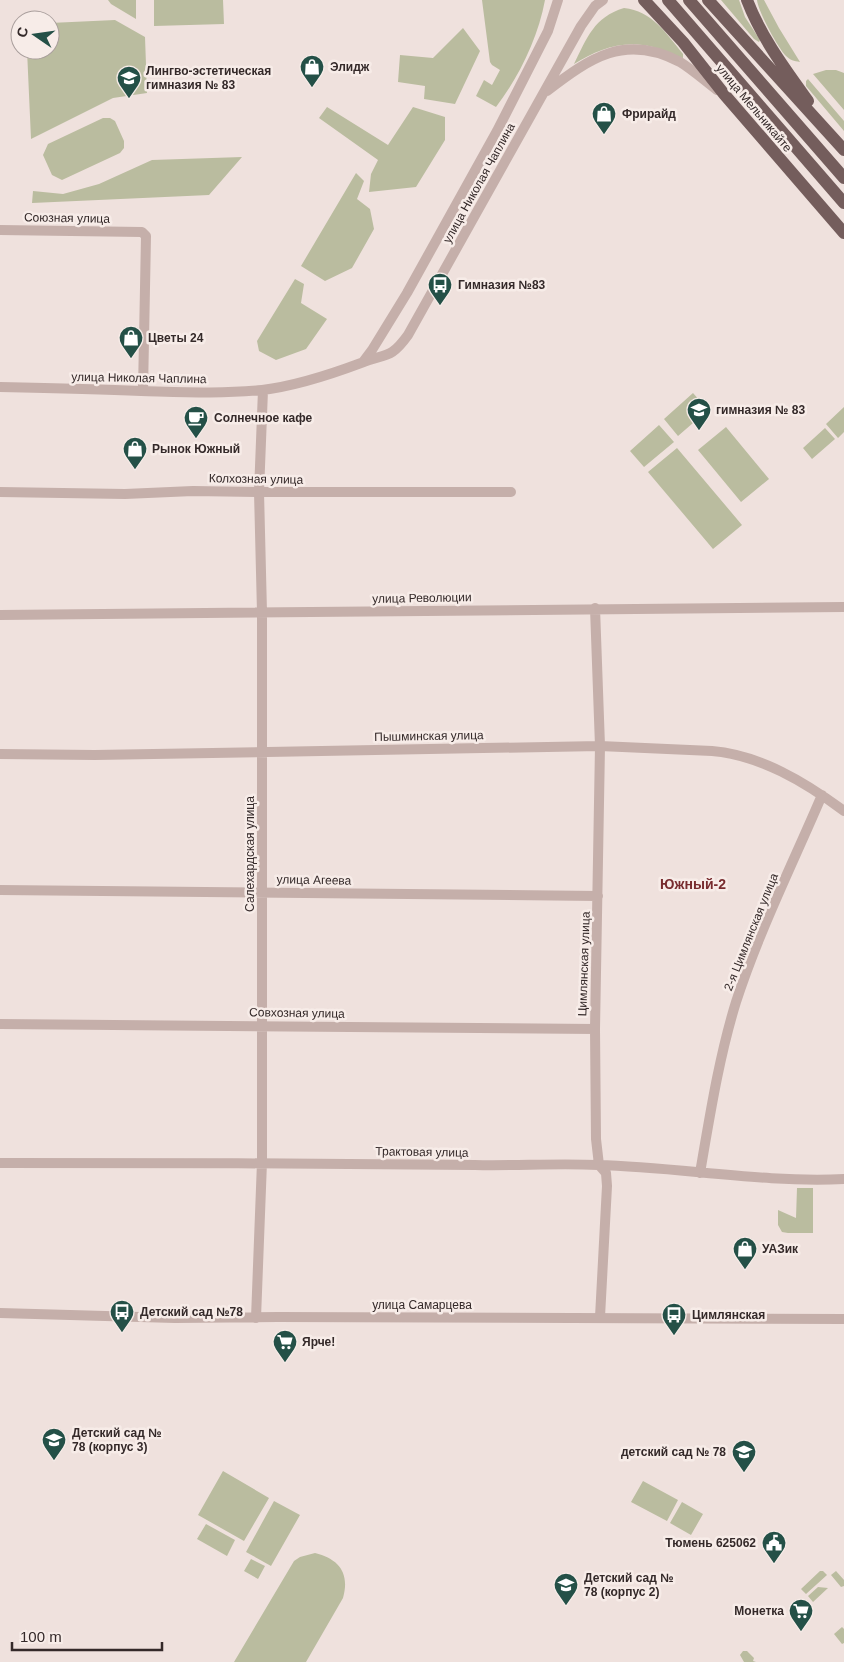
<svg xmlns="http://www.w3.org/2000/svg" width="844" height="1662" font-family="Helvetica,sans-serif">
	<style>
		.green { fill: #babc9f }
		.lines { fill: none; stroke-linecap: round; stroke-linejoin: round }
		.minor { stroke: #c5afaa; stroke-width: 10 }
		.major { stroke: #745d5c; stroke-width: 12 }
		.labels { text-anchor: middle; stroke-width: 5; stroke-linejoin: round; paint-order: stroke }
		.poi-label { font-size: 12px; font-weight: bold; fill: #342929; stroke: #f7ece8; text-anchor: start }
		.street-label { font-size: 12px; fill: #342929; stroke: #f7ece8 }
		.neighbourhood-label { font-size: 14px; font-weight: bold; fill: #782c2f; stroke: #f7ece8 }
	</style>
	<rect width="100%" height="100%" fill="#efe1dd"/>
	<path class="green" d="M108,0H136V19L111,4Z
		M154,0H223L224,24L154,26Z
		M482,0H545C538,38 519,77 496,107L476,96L484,80L492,85L500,70L492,65L490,62Z
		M721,0H739L745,17L760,40L759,42L754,39Z
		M757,0H764L779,28L800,62C794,61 790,60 786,56C778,48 758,11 757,0Z
		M624,8C652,11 666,33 683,54V58C672,57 663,50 653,47C624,39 598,49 574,64C587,38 594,17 624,8Z
		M115,20L145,37L147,93L113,98L31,139L27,50H50V23Z
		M463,28L480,51L455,104L424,99L425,86L398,82L400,55L433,58Z
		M826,70H836L844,73V110L813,74Z
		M808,79L844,121V131L806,86V81Z
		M327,107L388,145L413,107L445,117V140L416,187L369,192L371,174L378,160L319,118Z
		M103,118H110L115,121L124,141V148L120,153L62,180L52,175L43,155L48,144Z
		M242,157L209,195L32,203L33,191L63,194L99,184L152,160Z
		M356,173L364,181L357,199L370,209L374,229L352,268L325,281L301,266Z
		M295,279L304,284L301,303L327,319L306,349L276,360L259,351L257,341Z
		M693,393L708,410L678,436L664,419Z
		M844,407V432L838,438L826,424Z
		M659,425L674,442L644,467L630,451Z
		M726,427L769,479L741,502L698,450Z
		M825,428L835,439L812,459L803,448Z
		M677,448L742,525L713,549L648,472Z
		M797,1188H813V1233H788L782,1232L778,1225V1210L796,1218Z
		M223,1471L269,1498L244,1541L198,1515Z
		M643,1481L678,1500L667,1521L631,1502Z
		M274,1501L300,1515L271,1566L246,1552Z
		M682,1502L703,1514L691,1535L670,1523Z
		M206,1524L235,1540L227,1556L197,1539Z
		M315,1553C339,1559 350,1573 343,1598L306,1662H234L294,1561L300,1557Z
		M251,1559L265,1566L258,1579L244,1571Z
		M820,1571H823L827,1575L806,1594L801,1589Z
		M836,1571L844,1580V1586L841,1587L831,1575Z
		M818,1587L828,1588L813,1602L808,1596Z
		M842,1627L844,1629V1643L842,1644L834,1634Z
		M743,1651H747L754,1658L753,1661L756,1662H744L740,1655Z"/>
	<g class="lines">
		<path class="minor" d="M547,91C590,58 625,33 680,62C693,70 705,81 717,90
			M0,230L142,232L146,236L143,391
			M363,362L372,350L407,293L497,131L548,31L558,0
			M0,387C47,388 94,389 141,391C181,392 222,394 262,390C296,386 329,375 361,363C386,353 390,360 408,335L581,26L595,6L603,0
			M0,492L125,494L193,491L259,492H511
			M595,608L600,746L595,1029L596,1139L599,1165L606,1173L607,1186L600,1317
			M0,615L844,607
			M0,754L95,755L600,746L712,751C760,755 805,782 844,811
			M0,890L598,896
			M0,1024L595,1029
			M0,1163C158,1163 317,1163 475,1165C516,1166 557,1163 598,1165C680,1167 762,1183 844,1179
			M700,1173C710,1115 719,1057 736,1002C759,931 793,863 822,795
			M0,1313L175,1318L278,1317L844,1319
			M256,1318L262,1162V612L259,492L263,390"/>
		<path class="major" d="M644,0L683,42L724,94L844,233
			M668,0L844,203
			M689,0L844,178
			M708,0L844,150
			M747,0C761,37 785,69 808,101"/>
	</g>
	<defs>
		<symbol id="shop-pin" viewBox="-11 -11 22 30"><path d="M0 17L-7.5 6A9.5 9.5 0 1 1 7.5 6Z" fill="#245047" stroke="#f7ece8"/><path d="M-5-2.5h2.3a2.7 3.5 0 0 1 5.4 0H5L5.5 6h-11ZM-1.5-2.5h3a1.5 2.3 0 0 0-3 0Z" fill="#fff"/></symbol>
		<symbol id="school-pin" viewBox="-11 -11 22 30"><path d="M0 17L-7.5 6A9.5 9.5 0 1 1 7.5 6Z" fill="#245047" stroke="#f7ece8"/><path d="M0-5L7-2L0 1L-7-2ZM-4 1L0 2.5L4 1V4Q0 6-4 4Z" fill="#fff"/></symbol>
		<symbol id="bus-pin" viewBox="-11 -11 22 30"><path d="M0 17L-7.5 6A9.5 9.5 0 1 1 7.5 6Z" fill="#245047" stroke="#f7ece8"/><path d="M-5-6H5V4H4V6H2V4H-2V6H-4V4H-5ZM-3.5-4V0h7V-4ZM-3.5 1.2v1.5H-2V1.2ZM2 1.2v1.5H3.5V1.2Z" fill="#fff"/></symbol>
		<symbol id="cafe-pin" viewBox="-11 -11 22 30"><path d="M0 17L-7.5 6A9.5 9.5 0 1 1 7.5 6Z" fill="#245047" stroke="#f7ece8"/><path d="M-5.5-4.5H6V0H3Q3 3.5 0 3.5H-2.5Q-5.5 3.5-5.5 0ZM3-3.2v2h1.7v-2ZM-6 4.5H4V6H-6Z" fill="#fff"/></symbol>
		<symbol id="supermarket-pin" viewBox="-11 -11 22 30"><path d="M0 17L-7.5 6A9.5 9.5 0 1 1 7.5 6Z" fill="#245047" stroke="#f7ece8"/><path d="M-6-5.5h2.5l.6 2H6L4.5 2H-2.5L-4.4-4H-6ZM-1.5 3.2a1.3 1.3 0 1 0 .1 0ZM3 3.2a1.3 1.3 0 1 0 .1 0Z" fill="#fff"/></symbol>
		<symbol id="civic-pin" viewBox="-11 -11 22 30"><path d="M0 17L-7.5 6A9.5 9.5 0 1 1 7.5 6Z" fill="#245047" stroke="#f7ece8"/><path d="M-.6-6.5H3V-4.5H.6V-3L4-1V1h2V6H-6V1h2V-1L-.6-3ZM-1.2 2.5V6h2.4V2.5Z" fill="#fff"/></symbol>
	</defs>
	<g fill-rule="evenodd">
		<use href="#shop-pin" x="298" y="53" width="28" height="38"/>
		<use href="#school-pin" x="115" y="64" width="28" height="38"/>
		<use href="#shop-pin" x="590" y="100" width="28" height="38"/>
		<use href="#bus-pin" x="426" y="271" width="28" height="38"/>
		<use href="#shop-pin" x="117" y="324" width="28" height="38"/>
		<use href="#school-pin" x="685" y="396" width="28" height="38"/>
		<use href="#cafe-pin" x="182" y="404" width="28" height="38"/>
		<use href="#shop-pin" x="121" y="435" width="28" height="38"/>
		<use href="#shop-pin" x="731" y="1235" width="28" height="38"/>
		<use href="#bus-pin" x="108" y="1298" width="28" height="38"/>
		<use href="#bus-pin" x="660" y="1301" width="28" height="38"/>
		<use href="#supermarket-pin" x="271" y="1328" width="28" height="38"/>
		<use href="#school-pin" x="40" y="1426" width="28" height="38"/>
		<use href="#school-pin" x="730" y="1438" width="28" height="38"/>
		<use href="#civic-pin" x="760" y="1529" width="28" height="38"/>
		<use href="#school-pin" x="552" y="1571" width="28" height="38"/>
		<use href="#supermarket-pin" x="787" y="1597" width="28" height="38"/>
	</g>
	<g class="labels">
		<g class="poi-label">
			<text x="330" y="71">Элидж</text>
			<text x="146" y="75">Лингво-эстетическая<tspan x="146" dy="14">гимназия № 83</tspan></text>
			<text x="622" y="118">Фрирайд</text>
			<text x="458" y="289">Гимназия №83</text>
			<text x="148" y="342">Цветы 24</text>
			<text x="716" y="414">гимназия № 83</text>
			<text x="214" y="422">Солнечное кафе</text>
			<text x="152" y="453">Рынок Южный</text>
			<text x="762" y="1253">УАЗик</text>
			<text x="140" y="1316">Детский сад №78</text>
			<text x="692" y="1319">Цимлянская</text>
			<text x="302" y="1346">Ярче!</text>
			<text x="72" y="1437">Детский сад №<tspan x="72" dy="14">78 (корпус 3)</tspan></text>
			<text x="726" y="1456" text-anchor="end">детский сад № 78</text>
			<text x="756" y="1547" text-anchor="end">Тюмень 625062</text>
			<text x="584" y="1582">Детский сад №<tspan x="584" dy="14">78 (корпус 2)</tspan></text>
			<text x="784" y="1615" text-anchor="end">Монетка</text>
		</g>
		<g class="street-label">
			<text transform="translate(754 108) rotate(50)" y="4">улица Мельникайте</text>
			<text transform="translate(479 183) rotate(-61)" y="4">улица Николая Чаплина</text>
			<text transform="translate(67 218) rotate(1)" y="4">Союзная улица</text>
			<text transform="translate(139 378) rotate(1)" y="4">улица Николая Чаплина</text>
			<text transform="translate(256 479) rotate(1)" y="4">Колхозная улица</text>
			<text transform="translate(422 598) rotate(-1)" y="4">улица Революции</text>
			<text transform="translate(429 736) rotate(-1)" y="4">Пышминская улица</text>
			<text transform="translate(250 854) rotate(-90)" y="4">Салехардская улица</text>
			<text transform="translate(314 880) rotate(1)" y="4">улица Агеева</text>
			<text transform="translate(751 932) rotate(-68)" y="4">2-я Цимлянская улица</text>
			<text transform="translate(584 964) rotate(-88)" y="4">Цимлянская улица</text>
			<text transform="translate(297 1013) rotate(1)" y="4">Совхозная улица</text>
			<text transform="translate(422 1152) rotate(1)" y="4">Трактовая улица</text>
			<text x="422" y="1309">улица Самарцева</text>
		</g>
		<g class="neighbourhood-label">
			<text x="693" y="889">Южный-2</text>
		</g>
	</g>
	<g transform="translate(35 35) rotate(283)"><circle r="24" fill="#f7ece8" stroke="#a99e9c"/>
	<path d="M0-4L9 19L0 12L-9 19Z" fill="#245047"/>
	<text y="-8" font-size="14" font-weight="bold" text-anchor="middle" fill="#342929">С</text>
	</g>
	<path d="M12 1642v8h150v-8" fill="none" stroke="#342929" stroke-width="2.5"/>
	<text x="20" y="1642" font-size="15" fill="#342929" stroke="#f7ece8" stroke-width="4" paint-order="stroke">100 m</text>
</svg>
